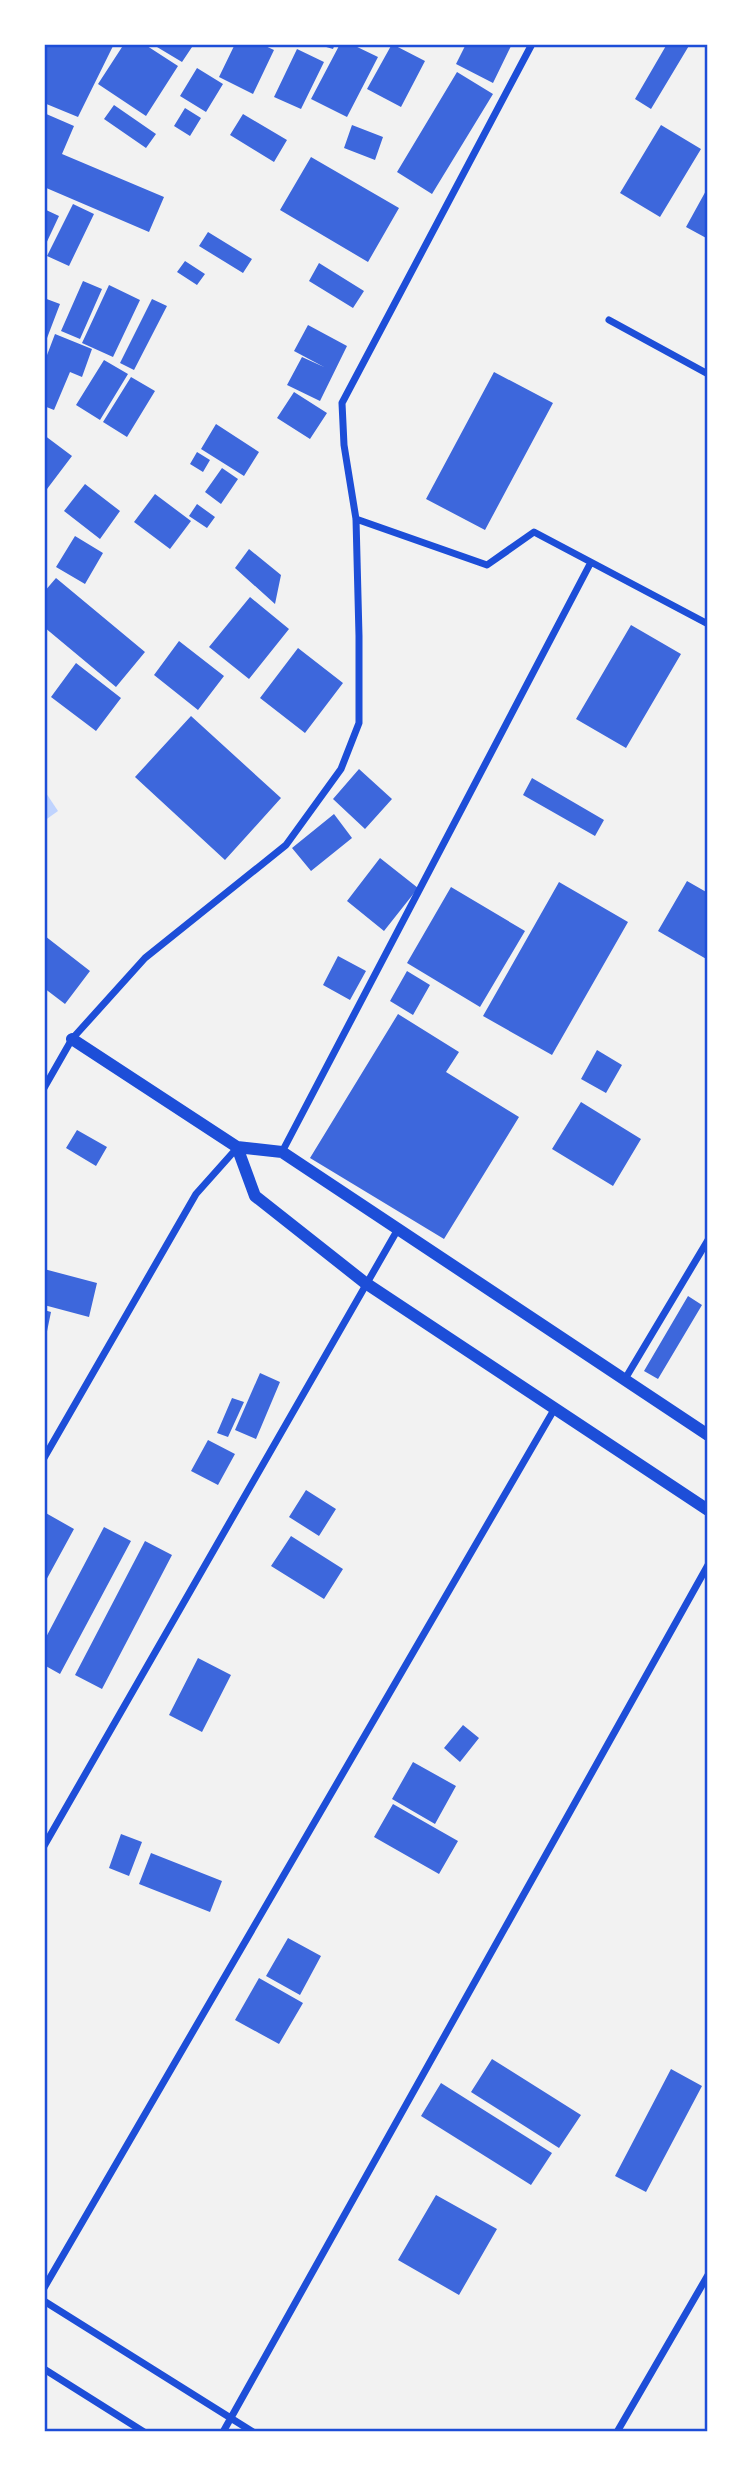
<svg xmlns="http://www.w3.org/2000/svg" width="752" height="2476" font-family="Roboto,sans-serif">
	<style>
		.water { fill: #bfd3fe }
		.building { fill: #3d67dc }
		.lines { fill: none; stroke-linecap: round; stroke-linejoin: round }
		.minor { stroke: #1d4ed8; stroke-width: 7 }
		.tertiary { stroke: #1d4ed8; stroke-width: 12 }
		.neatline { fill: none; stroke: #1d4ed8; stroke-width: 2.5 }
	</style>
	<rect width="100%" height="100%" fill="#f2f2f2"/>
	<path class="water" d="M44,790L58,811L44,821Z"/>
	<path class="building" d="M44,44H114L78,117L44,103Z
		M124,44H144L178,66L146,116L98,84Z
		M152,44H194L182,62Z
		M235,44H261L274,50L253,94L219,77Z
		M316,44H335L333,49Z
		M340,44H351L378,57L347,117L311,99Z
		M392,44L425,61L401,107L367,89Z
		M466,44L511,46L493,83L456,64Z
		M667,44H690L651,109L635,99Z
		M297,49L324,62L301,109L274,97Z
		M197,68L223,84L206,112L180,96Z
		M457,72L493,94L432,194L397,172Z
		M114,105L156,134L146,148L104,119Z
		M185,108L201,118L190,136L174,126Z
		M44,113L74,126L62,154L164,197L149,232L44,187Z
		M243,114L287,140L274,162L230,135Z
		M352,125L383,137L375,160L344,148Z
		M661,125L701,149L660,217L620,193Z
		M311,157L399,208L368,262L280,210Z
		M708,187V239L686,227Z
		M73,204L94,214L69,266L47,256Z
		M44,209L59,216L44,248Z
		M208,232L252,259L243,273L199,246Z
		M185,261L205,274L197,285L177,272Z
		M319,263L364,291L353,308L309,281Z
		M83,281L102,289L80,339L61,331Z
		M109,285L140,300L113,357L82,343Z
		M44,298L60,304L44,346Z
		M152,299L167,306L134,370L120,363Z
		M308,325L347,346L320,401L287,385L302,357L324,367L294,351Z
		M55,334L92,349L82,377L70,372L54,410L44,406V363Z
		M104,360L128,374L100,420L76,405Z
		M494,372L553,403L485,530L426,499Z
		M131,377L155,391L127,437L103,422Z
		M294,392L327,413L310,439L277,418Z
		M216,424L259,452L244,476L201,449Z
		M44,435L72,456L44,493Z
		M197,452L210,460L203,472L190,464Z
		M222,468L238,479L221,504L205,492Z
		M85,484L120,511L100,539L64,511Z
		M155,494L191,521L170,549L134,522Z
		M197,504L215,517L207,528L189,516Z
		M75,536L103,553L85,584L56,567Z
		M249,549L281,575L275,604L235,568Z
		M56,578L145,652L116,687L44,627V592Z
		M250,597L289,629L249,679L209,647Z
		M631,625L681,654L626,748L576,719Z
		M179,641L224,676L198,710L154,675Z
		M298,648L343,683L305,733L260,698Z
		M76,663L121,698L96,731L51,697Z
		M191,716L281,798L225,860L135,777Z
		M359,769L392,799L365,829L333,799Z
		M532,778L604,820L595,836L523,795Z
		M334,814L352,838L311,871L292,848Z
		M380,858L418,888L384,931L347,901Z
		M687,881L708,893V960L658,931Z
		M559,882L628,922L552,1055L483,1016Z
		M451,887L525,931L480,1007L407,963Z
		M45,936L90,971L65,1004L44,988Z
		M338,956L366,971L350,1000L323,985Z
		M407,971L430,985L413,1015L390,1001Z
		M398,1014L459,1052L446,1072L519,1117L444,1239L310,1158Z
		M597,1050L622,1065L606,1093L581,1079Z
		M581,1102L641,1139L613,1186L552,1149Z
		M77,1130L107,1147L96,1166L66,1148Z
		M44,1269L97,1283L89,1317L44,1305Z
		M688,1296L702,1305L658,1379L644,1371Z
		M44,1310L51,1312L45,1341H44Z
		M260,1373L280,1382L256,1439L235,1430Z
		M232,1398L244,1402L228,1437L217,1433Z
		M208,1440L235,1454L218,1485L191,1471Z
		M306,1490L336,1509L319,1536L289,1517Z
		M44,1512L74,1529L44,1584Z
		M104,1527L131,1541L60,1674L44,1665V1641Z
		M291,1536L343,1569L324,1599L271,1566Z
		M145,1541L172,1555L102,1689L75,1675Z
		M198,1658L231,1675L202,1732L169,1715Z
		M463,1725L479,1738L460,1762L444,1748Z
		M413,1762L456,1786L435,1824L392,1799Z
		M393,1804L458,1841L439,1874L374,1837Z
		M121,1834L142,1842L129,1876L109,1868Z
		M151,1853L222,1881L210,1912L139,1884Z
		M288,1938L321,1956L300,1995L266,1976Z
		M259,1978L303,2003L279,2044L235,2020Z
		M492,2059L581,2115L559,2148L471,2092Z
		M671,2069L702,2086L646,2192L615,2176Z
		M441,2083L552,2153L531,2185L421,2116Z
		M436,2195L497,2229L459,2295L398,2260Z"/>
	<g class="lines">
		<path class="minor" d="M609,320L708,374
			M356,519L487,565L534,532L708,624
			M44,1088L72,1039L145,958L286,845L341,769L359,723V636L356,519L344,445L342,403L532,44
			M282,1152L590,564
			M625,1379L708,1240
			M44,1458L196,1194L237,1148
			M44,1846L398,1229
			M44,2288L555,1408
			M44,2301L253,2432
			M44,2369L144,2432
			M223,2432L708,1565
			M617,2432L708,2275"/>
		<path class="tertiary" d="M72,1039L237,1147L282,1152L708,1435
			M237,1147L255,1196L364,1282L708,1510"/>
	</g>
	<rect width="752" height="2476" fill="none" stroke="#ffffff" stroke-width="91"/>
	<rect x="46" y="46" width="660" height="2384" class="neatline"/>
</svg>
